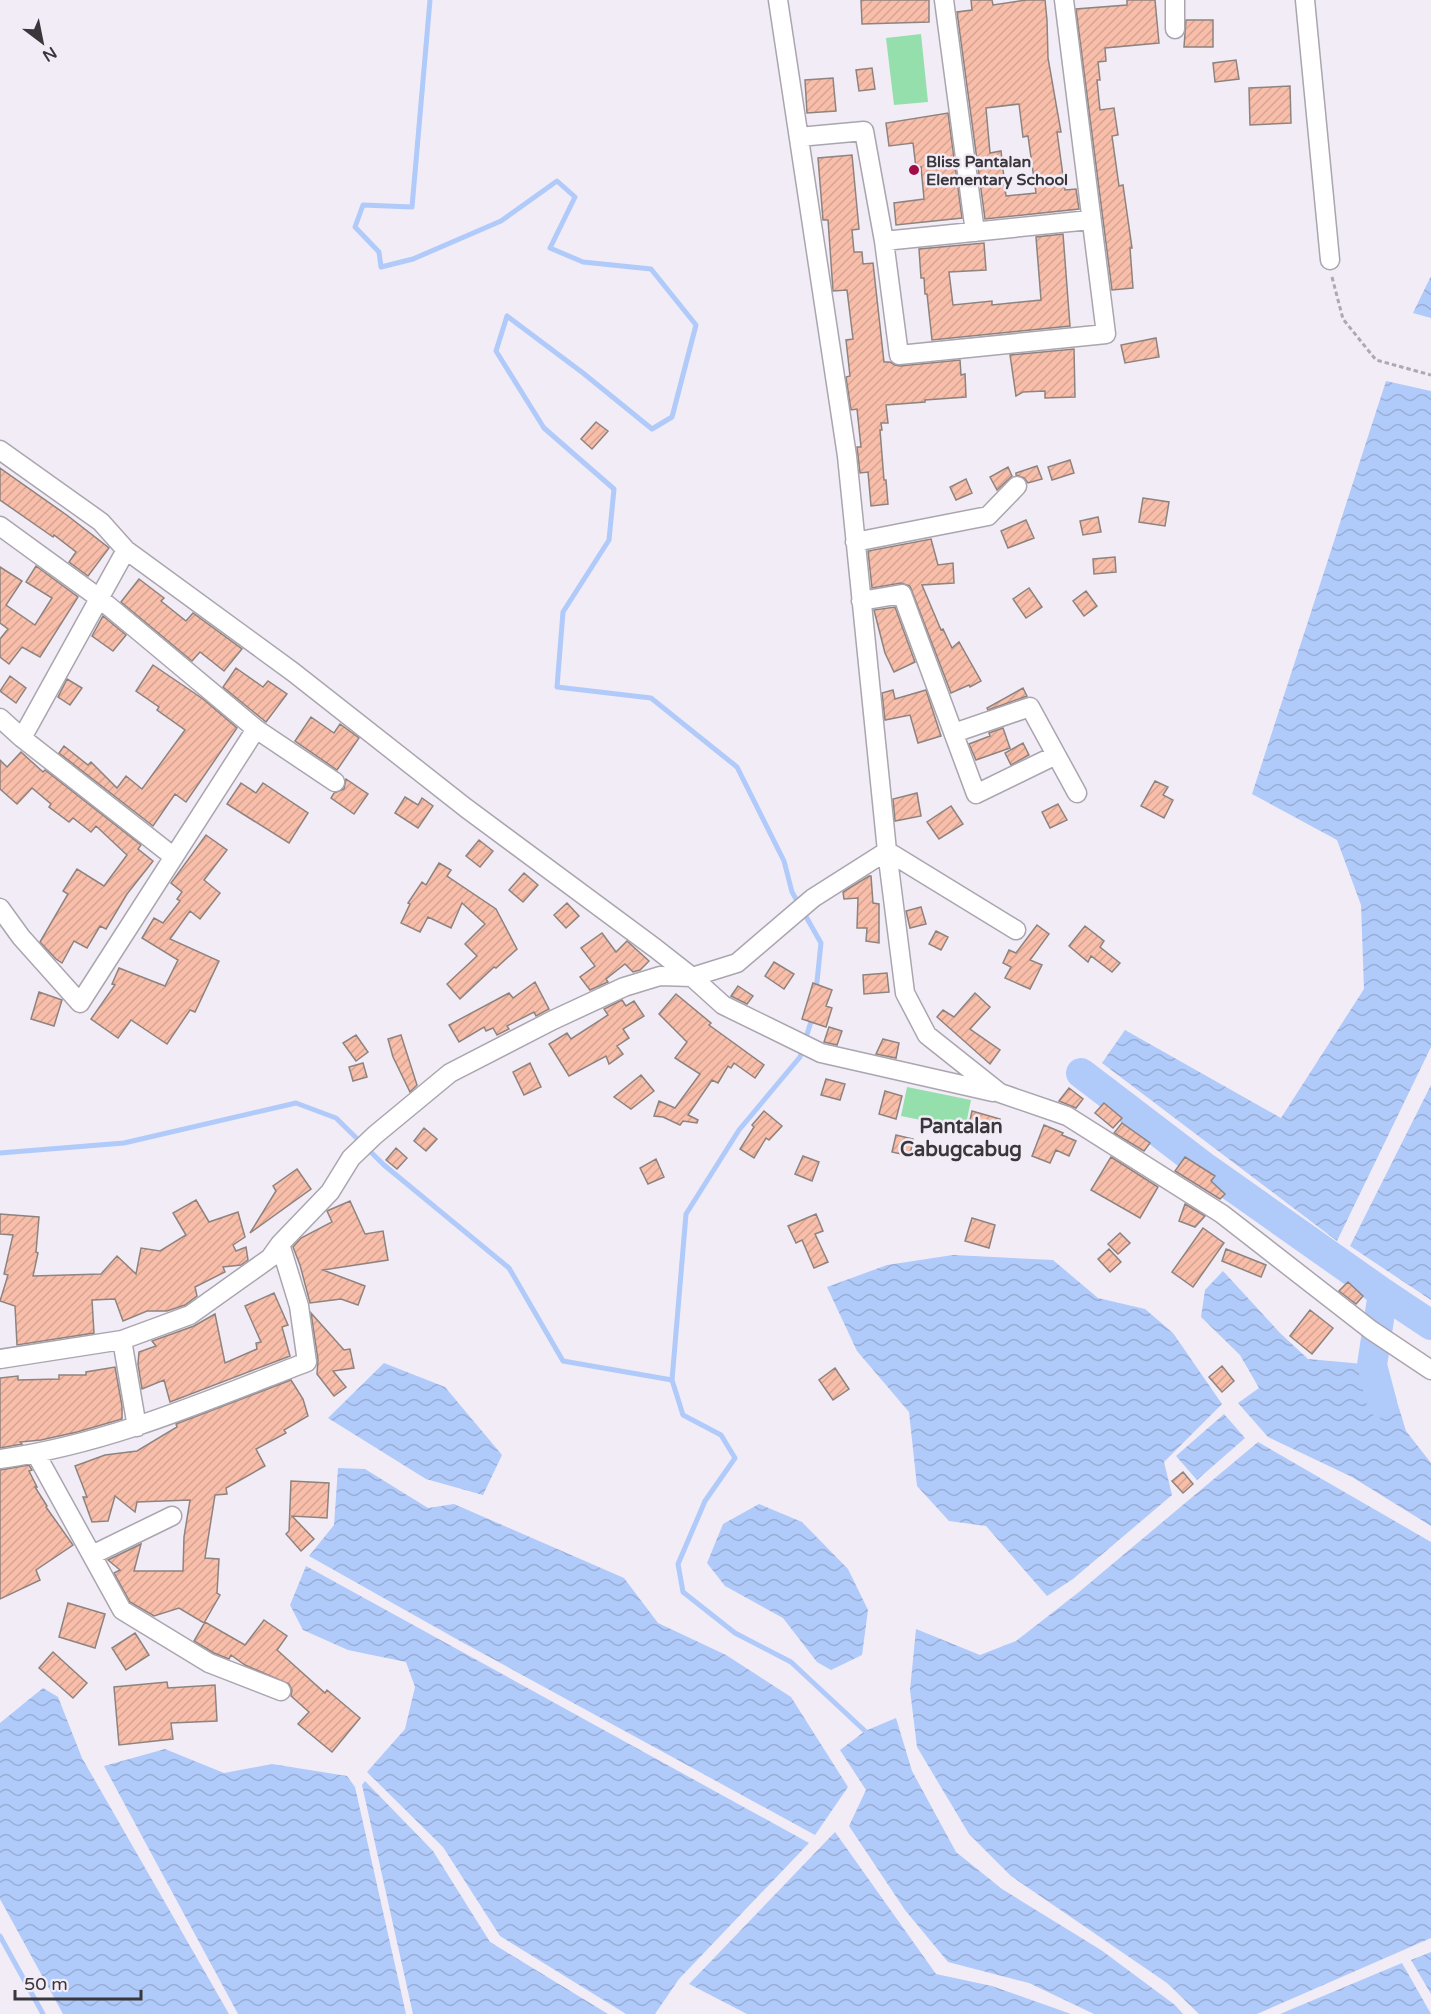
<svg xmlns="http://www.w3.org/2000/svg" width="1431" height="2014" font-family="'Varela Round',sans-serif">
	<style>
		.green { fill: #94dfac }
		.water { fill: url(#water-waves) }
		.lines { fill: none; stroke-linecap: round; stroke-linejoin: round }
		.stream { stroke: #b0cafa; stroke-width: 5 }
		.river { stroke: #b0cafa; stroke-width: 30 }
		.building { fill: url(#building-hatch); stroke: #8e837f; stroke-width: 1.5; fill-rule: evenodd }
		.minor-casing { stroke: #aaa5af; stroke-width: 21 }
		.path { stroke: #ada8b1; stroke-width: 3; stroke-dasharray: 4.5 3; stroke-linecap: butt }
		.minor { stroke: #fff; stroke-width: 18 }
		.poi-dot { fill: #a30a48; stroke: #f2ecf7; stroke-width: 2 }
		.labels { text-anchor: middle; stroke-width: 5; stroke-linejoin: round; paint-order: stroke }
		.poi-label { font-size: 16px; font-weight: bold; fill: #39373b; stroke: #f2ecf7; text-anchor: start }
		.quarter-label { font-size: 20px; font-weight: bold; fill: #39373b; stroke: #f2ecf7 }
	</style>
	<defs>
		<pattern id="water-waves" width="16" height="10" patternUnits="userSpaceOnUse" patternTransform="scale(1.5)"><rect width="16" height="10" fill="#b0cafa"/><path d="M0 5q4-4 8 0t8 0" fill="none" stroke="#98aed7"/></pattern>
		<pattern id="building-hatch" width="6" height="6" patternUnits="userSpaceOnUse" patternTransform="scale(1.5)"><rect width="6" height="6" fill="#f8bea9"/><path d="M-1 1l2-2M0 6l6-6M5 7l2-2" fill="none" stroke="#d5a492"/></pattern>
	</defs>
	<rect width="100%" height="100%" fill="#f2ecf7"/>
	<path class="green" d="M921,34L928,102L894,105L886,38Z
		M907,1087L971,1100L965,1129L901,1116Z"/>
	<path class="water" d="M1431,276V318L1413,313Z
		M1386,381L1431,391V1047L1337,1241L1102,1063L1125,1030L1281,1118L1364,989L1361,905L1337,840L1252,794Z
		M1431,1085V1300L1350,1246Z
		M953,1255L1053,1260L1098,1298L1145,1309L1173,1333L1222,1404L1164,1462L1172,1495L1073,1579L1047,1596L986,1526L949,1521L917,1486L909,1412L857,1351L827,1287L887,1265Z
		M1223,1271L1280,1333L1308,1359L1386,1366L1406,1431L1431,1463V1526L1352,1477L1268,1437L1238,1403L1259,1388L1240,1355L1201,1317L1205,1290Z
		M384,1363L445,1387L502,1455L483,1495L426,1479L328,1418Z
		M1224,1414L1245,1438L1197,1480L1176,1456Z
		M1258,1442L1431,1542V1938L1257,2014H1199L1167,1983L1011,1876L969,1834L917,1747L910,1690L916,1629L980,1655L1016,1641L1079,1592Z
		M338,1468L365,1469L428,1508L454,1504L624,1578L658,1623L726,1655L791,1697L848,1787L815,1835L460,1641L309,1556L334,1525Z
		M759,1504L802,1522L848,1569L868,1610L862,1655L831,1670L817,1662L783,1618L725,1586L707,1563L723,1524Z
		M306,1566L809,1843L679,1979L655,2014H626L500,1936L443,1847L367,1772L405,1729L415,1687L406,1662L348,1650L303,1630L290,1605Z
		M43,1688L58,1697L82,1758L229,2014H63L0,1899V1723Z
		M896,1718L912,1771L956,1852L1002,1889L1101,1950L1175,2005L1183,2014H1094L1029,1983L948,1962L905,1910L849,1826L866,1790L840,1750L865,1731Z
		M165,1749L224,1773L272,1764L347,1776L355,1787L406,2014H238L104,1766Z
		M365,1781L433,1851L490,1942L608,2014H413L362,1785Z
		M835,1832L936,1974L992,1986L1071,2014H747L689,1984Z
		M1431,1952V1994L1411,1960Z
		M1402,1963L1431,2014H1280Z"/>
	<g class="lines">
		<path class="stream" d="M430,0L412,207L363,205L355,227L379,252L381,267L413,259L501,221L557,181L575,197L550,248L583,262L651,269L696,325L672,417L652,429L583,373L507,316L496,351L544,428L614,489L609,540L563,612L557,687L651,698L737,767L784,861L792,892L821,943L816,991
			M813,1015L800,1057L739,1130L686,1214L672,1380L683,1415L721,1435L735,1458L705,1501L678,1564L683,1592L735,1633L791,1662L865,1731
			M0,1153L124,1143L296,1103L336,1118L384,1165L509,1268L563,1361L672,1380
			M0,1936L43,2014"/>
		<path class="river" d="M1081,1073L1203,1166L1383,1293L1372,1365L1382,1403
			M1383,1293L1431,1325"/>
	</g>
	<path class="building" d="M861,0H929V22L862,24Z
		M971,0H992L993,5L1026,0H1045L1047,20L1048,58L1061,132H1057L1065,190L1076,189L1079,209L985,219L957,12L972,10ZM1019,104L1023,137L1028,136L1036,193L1006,196L1001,151L990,153L986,108Z
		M1127,0H1155L1159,43L1105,48L1106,61L1098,62L1100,80H1097L1100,110L1114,108L1118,135L1112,136L1119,186L1123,185L1132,248H1130L1133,288L1112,290L1076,9L1127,5Z
		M1186,20H1213V47H1184Z
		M1236,60L1239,79L1215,82L1213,63Z
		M872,68L875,89L859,91L856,70Z
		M833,78L836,111L807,113L805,80Z
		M1290,86L1291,123L1250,125L1249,88Z
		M948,113L962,218L896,225L894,203L924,199L921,167L916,168L913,143L889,146L886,123Z
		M852,155L859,229L852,230L854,252H862L863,264L873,263L884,362H890L895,365L900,366L960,360L961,375L965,374L966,397L925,400V402L886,405L888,423H881L882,430H880L884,480H886L888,504L871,506L868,472L860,473L857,447H861L857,409L851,410L846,377L850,376L846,340L853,339L847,290L833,291L828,220H823L818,158Z
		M1063,234L1070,326L932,340L927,294H925L924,278H921L919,249L984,243L986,270L949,272L953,305L992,301V305L1041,300L1036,237Z
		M1156,338L1159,357L1125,363L1121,345Z
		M1074,349L1075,397L1045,398V391L1023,392L1016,396L1010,355Z
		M596,422L608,431L592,449L581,439Z
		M1070,460L1074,473L1052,480L1048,467Z
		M1037,466L1042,479L1028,483L1024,478L1016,475V473Z
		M1008,467L1012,476L997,490L990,477Z
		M0,468L68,516L109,548L88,576L69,562L76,552L54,535L53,537L0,500Z
		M966,479L972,493L956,500L950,487Z
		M1143,498L1169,502L1165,526L1139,522Z
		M1098,517L1101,532L1083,535L1080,521Z
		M1026,520L1034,538L1008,548L1001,531Z
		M931,539L938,565L953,563L954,583L922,585L941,630L943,629L952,648L959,642L981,681L970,687L969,685L951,693L910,586L901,583L872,588L868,551Z
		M1115,557L1116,572L1094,574L1093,559Z
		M36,566L78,597L40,657L22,647L9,664L0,657V639L8,629L0,623V567L22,581L6,605L35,625L52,598L26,582Z
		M139,579L164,598L161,601L186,621L193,613L242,649L224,671L200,652L192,661L121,602Z
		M1029,588L1042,607L1026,618L1013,599Z
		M1086,591L1097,606L1084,616L1073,601Z
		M895,607L915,662L894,672L885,653L874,610Z
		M103,616L126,635L113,651L92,636Z
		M153,665L203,699L237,728L186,802L175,794L153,826L59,753L64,746L88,765L91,762L117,788L126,776L142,789L185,730L157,710L159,707L136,691Z
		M236,668L263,687L268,681L287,694L266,722L223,687Z
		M10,676L26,688L16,703L0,691Z
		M67,679L82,688L70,705L58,697Z
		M1023,688L1027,696L988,710L987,708Z
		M893,690L895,699L926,690L941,736L918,743L910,715L885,720L882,693Z
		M311,717L334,733L340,724L359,738L337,770L295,741Z
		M1003,728L1010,748L976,760L969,744L990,736L989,733Z
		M1023,743L1029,755L1011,765L1005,753Z
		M21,752L43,772L45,770L141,845L138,849L153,861L127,894L106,929L100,926L87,948L74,941L62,963L56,959L40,942L68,894L63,891L77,869L104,886L127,855L96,826L91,832L73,818L69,822L49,807L51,804L32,788L17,804L0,789V760L7,767Z
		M346,779L368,794L354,814L331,798L334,793L344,789Z
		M1155,781L1168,787L1163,795L1173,800L1164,818L1141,806Z
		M241,783L256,793L263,783L308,813L289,843L227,804Z
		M917,793L921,816L895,821L893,799Z
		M405,797L418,805L422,798L433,806L418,828L395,813Z
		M1058,804L1067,820L1050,828L1042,812Z
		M951,806L963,824L939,839L927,822Z
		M206,835L227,850L204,880L220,893L200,919L190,911L170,939L219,961L195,1012L190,1010L167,1044L131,1020L118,1038L91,1019L115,985L112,984L119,968L165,986L178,960L142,938L154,918L163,923L180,901L177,899L182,892L171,883Z
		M479,840L493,851L480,867L466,856Z
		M439,863L451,870L447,876L496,909L517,949L496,968L494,967L460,999L447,984L477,956L465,944L485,924L462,903L451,928L428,917L420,932L401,923L410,904L408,903L422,882L426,885Z
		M524,873L538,885L523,902L509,890Z
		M869,876H871L873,903L879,904V943L866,941L867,928H857L858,898L844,899L843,892Z
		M567,903L579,916L566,928L554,915Z
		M921,907L926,924L910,928L906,911Z
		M1037,925L1049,934L1030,960L1042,965L1030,989L1005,978L1011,967L1003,963L1009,950L1016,953Z
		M1085,926L1104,941L1100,947L1120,963L1112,972L1091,956L1088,962L1069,946Z
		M936,931L948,937L941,950L929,944Z
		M602,933L616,952L627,941L649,961L640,970L633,972L625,964L606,979L608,982L590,990L580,977L595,966L581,948Z
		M774,962L794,974L784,989L765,976Z
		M887,973L889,992L864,994L863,975Z
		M535,982L549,1009L536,1016L534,1012L507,1026L509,1029L497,1035L493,1028L486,1031L484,1027L459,1042L449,1025L509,993L513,998Z
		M813,983L832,990L826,1006L832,1008L826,1027L802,1019Z
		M738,986L753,996L747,1004L731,996Z
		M39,992L62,1000L54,1026L31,1019Z
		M975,993L990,1007L970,1029L1000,1050L990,1064L937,1017L943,1010L954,1017Z
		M676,994L711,1023L709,1025L764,1065L755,1078L734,1063L731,1068L728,1066L718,1083L712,1080L688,1115L698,1120L697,1123L683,1121L680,1125L663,1117L654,1116L659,1101L675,1108L700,1074L675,1058L687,1042L659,1014Z
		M622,1000L626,1006L634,1001L644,1016L623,1029L629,1038L617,1046L623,1054L609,1064L606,1056L569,1076L549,1044L567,1033L571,1039L608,1015L604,1009Z
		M829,1027L842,1031L837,1045L824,1042Z
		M356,1035L368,1052L356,1061L343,1043Z
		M401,1035L417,1085L410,1092L393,1057L388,1039Z
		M883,1039L899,1043L896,1058L876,1054Z
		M363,1063L367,1077L353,1081L349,1067Z
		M530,1063L541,1087L524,1095L513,1072Z
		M641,1075L654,1091L631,1109L614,1097Z
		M826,1079L845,1084L840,1100L821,1095Z
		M1069,1088L1083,1099L1076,1108L1059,1101Z
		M885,1091L902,1096L896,1119L879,1114Z
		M1104,1103L1122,1118L1113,1128L1095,1113Z
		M764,1111L782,1126L769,1140L766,1138L754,1158L740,1149L754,1127L752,1125Z
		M972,1111L1000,1119L996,1133L969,1125Z
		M1122,1123L1150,1143L1144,1151L1114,1133Z
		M1044,1125L1063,1133L1062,1135L1076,1141L1069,1156L1056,1150L1050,1163L1032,1156Z
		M424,1128L437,1139L426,1151L414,1141Z
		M896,1135L913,1139L910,1156L892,1152Z
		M396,1148L407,1158L397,1169L386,1160Z
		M803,1156L819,1162L812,1181L795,1174Z
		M1111,1157L1158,1187L1140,1218L1091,1190Z
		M1185,1157L1215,1176L1211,1181L1225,1194L1220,1199L1175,1171Z
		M656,1159L664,1177L648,1184L640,1168Z
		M297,1169L311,1189L250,1233L276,1191L273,1186Z
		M196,1200L209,1222L238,1212L245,1237L233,1245L236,1251L246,1247L248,1260L241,1265L223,1267L225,1272L195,1287L197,1296L185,1305L167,1311H147L123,1321L115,1299L92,1300L94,1333L17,1345L15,1306L0,1301L8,1275L4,1274L13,1235L0,1234V1214L39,1217L36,1252L38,1253L33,1276L101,1274L117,1256L136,1274L141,1248L160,1251L186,1235L173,1213Z
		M350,1201L365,1234L383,1231L388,1260L323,1270L365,1286L358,1305L341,1299L310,1303L300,1265L293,1247L301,1238L332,1222L327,1211Z
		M1185,1204L1205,1216L1195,1227L1179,1221Z
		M816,1214L823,1231L815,1234L828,1262L814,1268L802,1240L796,1243L788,1226Z
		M972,1218L995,1225L989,1248L965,1241Z
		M1203,1228L1224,1243L1193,1287L1172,1272Z
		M1120,1233L1130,1243L1118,1254L1108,1244Z
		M1109,1249L1121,1262L1110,1272L1098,1259Z
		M1226,1249L1266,1265L1261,1277L1222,1261Z
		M1348,1282L1363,1296L1356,1304L1339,1291Z
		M274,1293L288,1325L282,1327L290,1356L170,1402L164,1380L142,1389L138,1364L139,1352L156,1346L152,1341L194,1326L215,1314L225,1363L257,1349L256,1343L261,1342L245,1306Z
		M1310,1310L1333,1328L1312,1354L1290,1336Z
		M311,1313L344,1350L350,1349L354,1368L333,1371L346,1387L334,1396L317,1374L318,1360Z
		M1222,1366L1234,1381L1222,1392L1209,1377Z
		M115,1367L122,1406V1419L77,1432L41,1440L20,1442L22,1444L0,1448V1378L18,1376V1380L59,1379V1375H86V1372Z
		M835,1368L849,1389L833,1400L819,1380Z
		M291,1380L303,1399L308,1416L284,1430L286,1433L256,1449L265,1466L226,1488L227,1494L215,1495L205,1558L219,1559L217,1593L220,1595L204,1623L179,1608L154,1616L130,1602L114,1573L120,1570L108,1560L141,1544L134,1571H183L184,1537L190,1500L137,1502L135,1512L115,1496L108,1521L92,1522L83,1497H87L75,1466L105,1455L137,1451L177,1427L176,1424Z
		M29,1465L32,1470L29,1471L37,1487H35L47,1506L46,1507L73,1545L36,1570L40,1580L0,1599V1470Z
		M1183,1472L1193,1484L1183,1493L1172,1481Z
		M291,1481L329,1483L327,1518L292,1516L314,1539L301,1551L286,1534L289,1531Z
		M68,1603L105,1614L95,1648L59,1637Z
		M264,1620L287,1636L277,1650L325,1693L327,1690L360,1718L332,1752L298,1724L309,1712L291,1696L292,1690L289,1684L245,1665L231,1655L229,1659L214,1653L194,1641L205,1622L245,1645Z
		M135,1633L149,1655L126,1670L112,1648Z
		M53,1652L87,1683L73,1698L39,1668Z
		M167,1682L168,1688L215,1685L217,1721L171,1723L173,1739L119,1745L114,1687Z"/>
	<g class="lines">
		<defs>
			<path id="minor" d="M778,0L847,456L887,851L905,993L927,1035L1000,1093L1067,1116L1222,1214L1371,1330L1431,1370
				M944,0L975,232
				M1305,0L1330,260
				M1175,29V0
				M799,137L864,131L884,241L899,355L1106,334L1064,0
				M884,241L1090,220
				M0,450L101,522L126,550L293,672L466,808L655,948L692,977L723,1005L821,1053L993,1092
				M0,526L99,598L256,729L335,782
				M855,542L988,516L1017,486
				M126,550L22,738L174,857
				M861,601L902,594L976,794L1056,755
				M0,718L22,738
				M954,733L1030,707L1077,793
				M887,851L1016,930
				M0,908L21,937L80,1003L256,729
				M122,1340L137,1427
				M0,1359L122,1340L190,1315L270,1258L280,1244L330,1192L351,1158L375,1135L450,1073L553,1020L624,987L660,976L692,977L737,963L813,898L887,851
				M36,1454L122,1610L209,1663L281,1691
				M0,1459C108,1444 206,1401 307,1362L299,1306L280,1244
				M92,1555L172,1516"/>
		</defs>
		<use href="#minor" class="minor-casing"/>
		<path class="path" d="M1332,277L1343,319L1376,360L1431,375"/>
		<use href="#minor" class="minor"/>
	</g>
	<circle class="poi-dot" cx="914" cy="170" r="6"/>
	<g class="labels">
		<g class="poi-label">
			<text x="926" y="167">Bliss Pantalan<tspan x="926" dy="18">Elementary School</tspan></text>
		</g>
		<g class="quarter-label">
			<text x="961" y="1133">Pantalan<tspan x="961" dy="23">Cabugcabug</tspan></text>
		</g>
	</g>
	<g transform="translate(42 42) rotate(148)" stroke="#f2ecf7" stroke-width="4.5" paint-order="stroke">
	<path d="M0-4.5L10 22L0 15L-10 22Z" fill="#39373b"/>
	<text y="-9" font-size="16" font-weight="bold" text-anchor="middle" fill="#39373b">N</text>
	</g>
	<path d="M15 1990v9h126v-9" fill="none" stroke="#39373b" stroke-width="3"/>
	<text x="24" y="1990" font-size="18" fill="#39373b" stroke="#f2ecf7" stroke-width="4.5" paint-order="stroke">50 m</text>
</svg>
